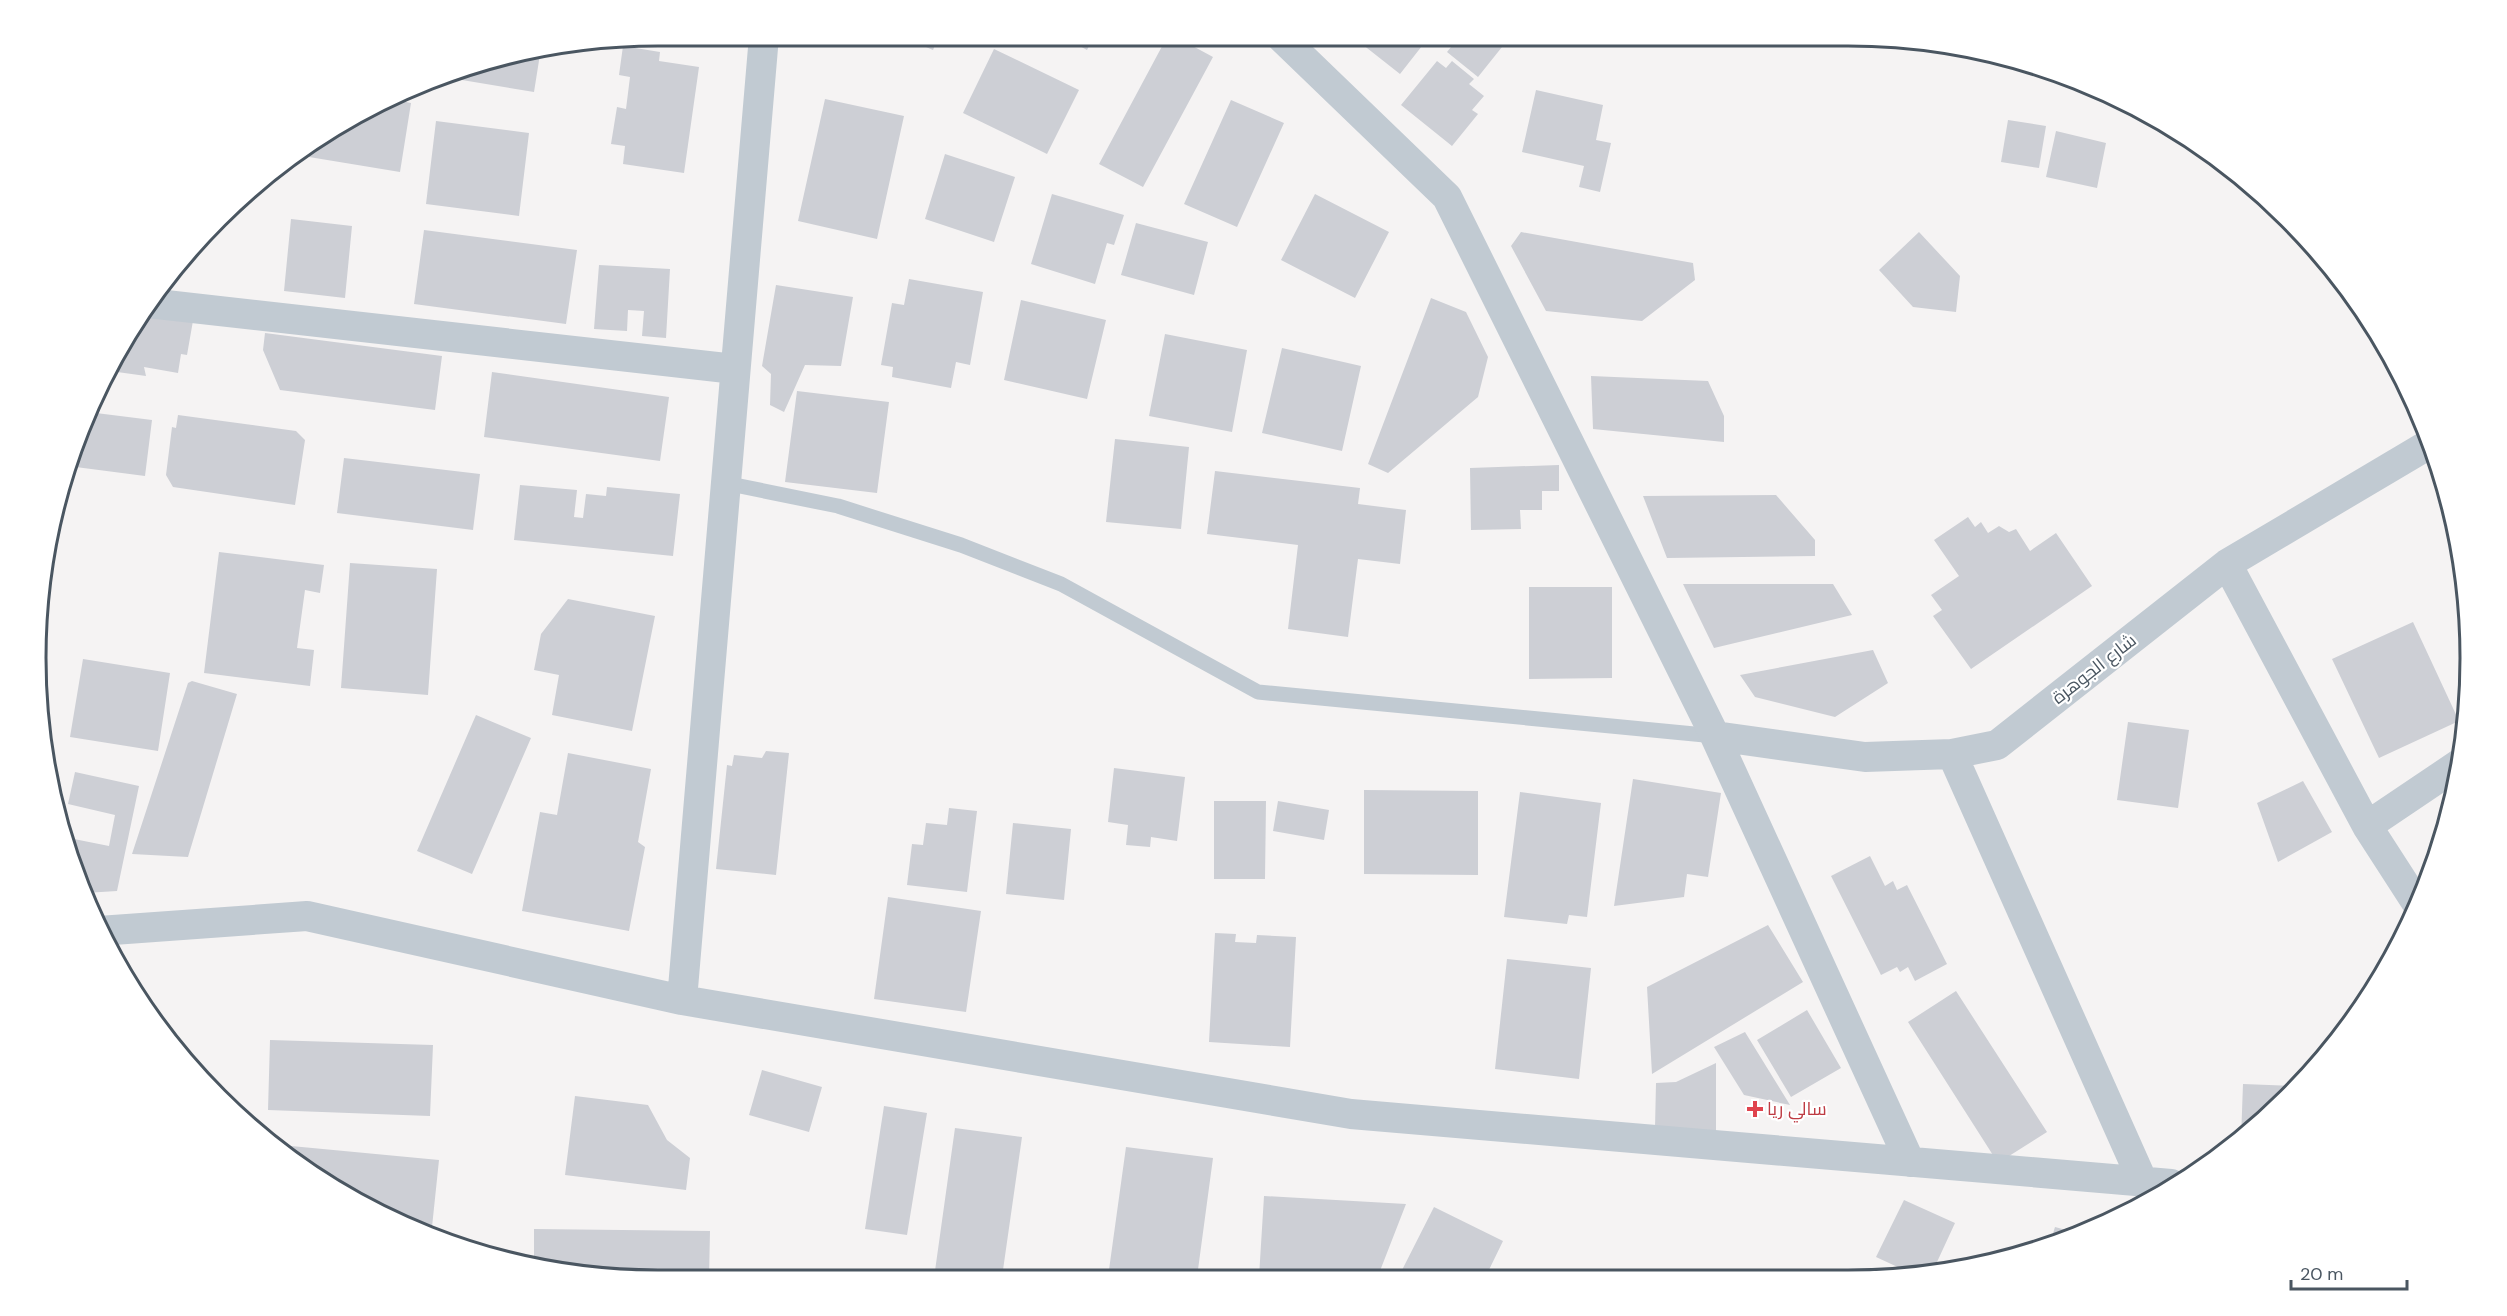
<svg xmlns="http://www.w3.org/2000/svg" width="2507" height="1316" font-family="'DM Sans',Cairo,sans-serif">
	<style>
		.building { fill: #cdcfd5 }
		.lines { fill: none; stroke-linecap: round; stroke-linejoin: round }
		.service { stroke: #c1cad2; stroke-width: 15 }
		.minor { stroke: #c1cad2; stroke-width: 30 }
		.health-dot { fill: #e0444e; stroke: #fff; stroke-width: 2 }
		.labels { text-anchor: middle; stroke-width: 4.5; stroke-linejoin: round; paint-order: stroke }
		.street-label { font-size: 18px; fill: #4a5661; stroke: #fff }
		.health-label { font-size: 18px; fill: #be3a42; stroke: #fff; text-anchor: start }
		.rim { fill: none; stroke: #4a5661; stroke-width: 3 }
	</style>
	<rect width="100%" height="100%" fill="#f5f3f3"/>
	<path class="building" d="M900,36H939L933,50Z
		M1061,36H1094L1087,50Z
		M1167,37H1176L1213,57L1143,187L1099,164Z
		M1353,37H1429L1400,74Z
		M1459,37H1510L1478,77L1447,52Z
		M623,46L660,52L659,61L699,67L684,173L623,164L625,146L611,144L617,107L626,109L630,77L619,75Z
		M541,48L534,92L444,77L458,69Z
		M994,49L1079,90L1047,154L963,113Z
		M1437,61L1446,68L1452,61L1474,79L1469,84L1484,96L1472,110L1478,114L1452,146L1401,105Z
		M1536,90L1603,105L1596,140L1611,143L1600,192L1579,187L1584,166L1522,152Z
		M391,99L411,103L400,172L303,156L304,148L347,119Z
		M825,99L904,116L877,239L798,221Z
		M1231,100L1284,123L1237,227L1184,204Z
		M2008,120L2046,126L2039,168L2001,162Z
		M436,121L529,133L519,216L426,204Z
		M2056,131L2106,143L2097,188L2046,177Z
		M945,154L1015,177L994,242L925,219Z
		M1052,194L1124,215L1114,245L1107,243L1095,284L1031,264Z
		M1315,194L1389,232L1355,298L1281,260Z
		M291,219L352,226L345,298L284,291Z
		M1136,223L1208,242L1194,295L1121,275Z
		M424,230L577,250L566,324L414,304Z
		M1521,232L1693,263L1695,280L1642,321L1546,311L1511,246Z
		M1919,232L1960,276L1956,312L1913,307L1879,270Z
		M599,265L670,269L666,338L642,336L644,311L628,310L627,331L594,329Z
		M909,279L983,292L970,365L956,362L951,388L892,377L893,367L881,365L892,303L904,305Z
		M776,285L853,297L841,366L805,365L784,412L770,405L771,374L762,366Z
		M1431,298L1466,312L1488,357L1478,397L1388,473L1368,464Z
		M1021,300L1106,320L1087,399L1004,380Z
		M140,313L194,315L187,355L181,354L178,373L144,367L146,376L110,371Z
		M265,333L442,356L435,410L280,390L263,350Z
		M1165,334L1247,350L1232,432L1149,416Z
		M1282,348L1361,366L1342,451L1262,433Z
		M492,372L669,397L660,461L484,437Z
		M1591,376L1708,381L1724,416V442L1593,429Z
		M797,391L889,402L877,493L785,482Z
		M88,412L152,420L145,476L68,466Z
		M178,415L296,431L305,440L295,505L173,487L166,475L172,427L176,428Z
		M1115,439L1189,447L1181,529L1106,522Z
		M344,458L480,474L473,530L337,513Z
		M1559,465V491H1542V510H1520L1521,529L1471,530L1470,468Z
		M1215,471L1360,488L1358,504L1406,510L1400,564L1358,559L1348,637L1288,629L1298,545L1207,534Z
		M520,485L577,490L574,517L583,518L586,494L606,496L607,487L680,494L673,556L514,540Z
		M1776,495L1815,540V556L1667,558L1643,496Z
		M1968,517L1975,527L1981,522L1988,533L1999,526L2009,532L2016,529L2030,551L2056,533L2092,586L1971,669L1933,616L1942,610L1931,595L1959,576L1934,540Z
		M219,552L324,565L320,593L305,590L297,648L314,650L310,686L204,673Z
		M350,563L437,569L428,695L341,688Z
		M1683,584H1833L1852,615L1714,648Z
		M1529,587H1612V678L1529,679Z
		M568,599L655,616L632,731L552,715L559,675L534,670L541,634Z
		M2413,622L2459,721L2379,758L2332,659Z
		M1873,650L1888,683L1835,717L1755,697L1740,675Z
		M83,659L170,673L158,751L70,737Z
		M192,681L237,694L188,857L132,854L188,683Z
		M476,715L531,738L472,874L417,851Z
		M2128,722L2189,730L2178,808L2117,800Z
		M766,751L789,753L776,875L716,869L727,765L732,766L734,755L762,758Z
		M568,753L651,769L638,842L645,847L629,931L522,911L540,812L557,815Z
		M1114,768L1185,777L1177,841L1151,837L1150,847L1126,845L1128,825L1108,822Z
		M75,772L139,786L117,891L85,893L64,837L109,846L115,815L68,804Z
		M1633,779L1721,793L1708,877L1687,874L1684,897L1614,906Z
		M2303,781L2332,832L2278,862L2257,803Z
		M1364,790L1478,791V875L1364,874Z
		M1520,792L1601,803L1587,917L1569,915L1567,924L1504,917Z
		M1214,801H1266L1265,879H1214Z
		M1278,801L1329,810L1324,840L1273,831Z
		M949,808L977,811L967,892L907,885L912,844L923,845L926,823L947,825Z
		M1013,823L1071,829L1064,900L1006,894Z
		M1870,856L1885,886L1893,881L1897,890L1907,885L1947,964L1915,981L1908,967L1900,972L1897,967L1881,975L1831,876Z
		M888,897L981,911L966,1012L874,999Z
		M1768,925L1803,982L1652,1074L1647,987Z
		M1215,933L1236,934L1235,942L1256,943L1257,935L1296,937L1290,1047L1209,1042Z
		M1507,959L1591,968L1579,1079L1495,1069Z
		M1956,991L2047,1132L1998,1163L1908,1022Z
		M1807,1010L1841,1068L1791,1097L1757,1040Z
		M1745,1032L1790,1105L1744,1095L1714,1047Z
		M270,1040L433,1045L430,1116L268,1110Z
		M1716,1063V1133L1655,1128L1656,1083L1676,1082Z
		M762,1070L822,1087L809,1132L749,1115Z
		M2243,1084L2298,1086L2241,1139Z
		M575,1096L648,1105L667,1140L690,1158L686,1190L565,1175Z
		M884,1106L927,1113L907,1235L865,1229Z
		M955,1128L1022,1137L1002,1277L934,1278Z
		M270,1144L439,1160L432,1227L406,1224L383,1216L280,1152Z
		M1126,1147L1213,1158L1197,1277H1108Z
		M1264,1196L1406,1204L1378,1276L1259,1277Z
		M1904,1200L1955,1223L1931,1275H1915L1876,1257Z
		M1434,1207L1503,1241L1486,1276H1399Z
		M2055,1227L2081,1234L2050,1243Z
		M534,1229L710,1231L709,1278L618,1279L534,1265Z"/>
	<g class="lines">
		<path class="service" d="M725,483L838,506L961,545L1061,584L1258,692L1715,736"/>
		<path class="minor" d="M1281,37L1447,197L1715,736L1910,1162
			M148,303L735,369
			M2227,564L2367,826L2418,905
			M1715,736L1865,757L1952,754L1997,745L2227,564L2431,443
			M1952,754L2143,1182
			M2367,826L2459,764
			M99,931L307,916L682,1000L1351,1114L2171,1184
			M682,1000L764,36"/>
	</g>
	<path class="health-dot" d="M1752 1100h6v6h6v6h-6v6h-6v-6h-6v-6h6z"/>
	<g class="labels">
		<g class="street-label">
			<text transform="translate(2094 669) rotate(-38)" y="6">شارع الجوهرة</text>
		</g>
		<g class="health-label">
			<text x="1767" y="1115">سالي ريا</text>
		</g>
	</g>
	<path d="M0 0H2507V1316H0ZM658 46H1848A612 612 0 0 1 2460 658V658A612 612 0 0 1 1848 1270H658A612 612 0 0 1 46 658V658A612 612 0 0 1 658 46Z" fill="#fff" fill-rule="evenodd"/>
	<path class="rim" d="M658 46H1848A612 612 0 0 1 2460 658V658A612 612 0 0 1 1848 1270H658A612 612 0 0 1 46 658V658A612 612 0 0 1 658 46Z"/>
	<path d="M2291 1280v9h116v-9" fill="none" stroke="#4a5661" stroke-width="3"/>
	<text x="2300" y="1280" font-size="18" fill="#4a5661" stroke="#ffffff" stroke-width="4.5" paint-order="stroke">20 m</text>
</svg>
